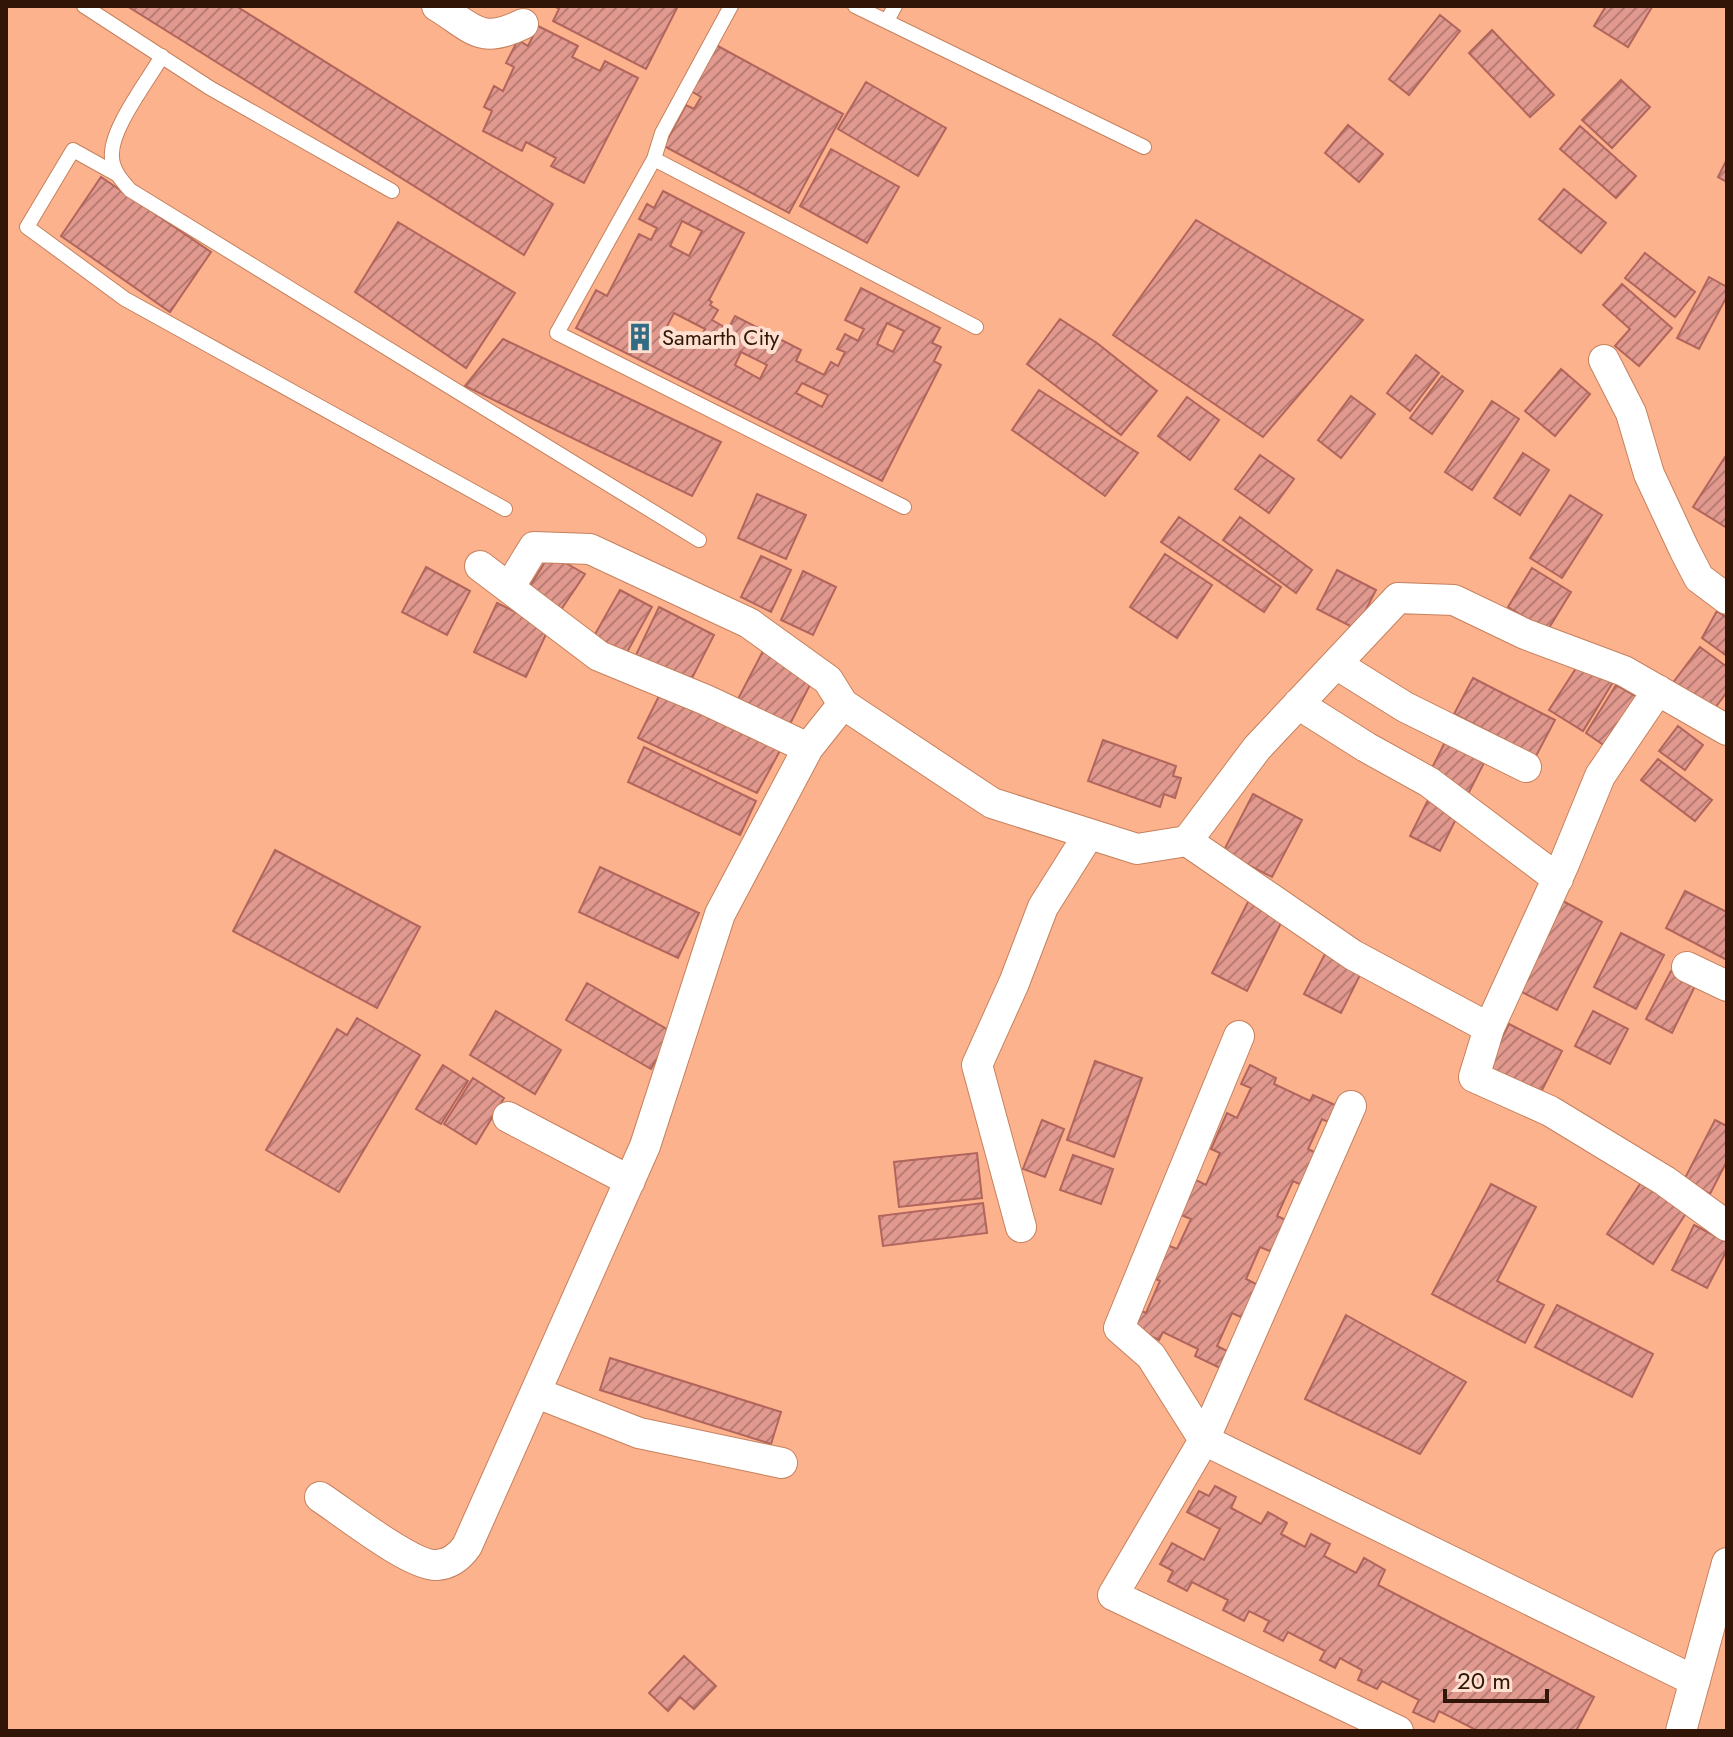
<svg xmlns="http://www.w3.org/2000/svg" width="1733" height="1737" font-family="Jost,sans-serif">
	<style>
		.building { fill: url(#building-hatch); stroke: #b1655c; stroke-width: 2; fill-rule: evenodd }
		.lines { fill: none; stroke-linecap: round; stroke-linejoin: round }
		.service-casing { stroke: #c6815d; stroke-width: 16 }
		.minor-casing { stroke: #c6815d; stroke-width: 32 }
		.service { stroke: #fff; stroke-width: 14 }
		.minor { stroke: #fff; stroke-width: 30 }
		.labels { text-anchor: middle; stroke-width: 8; stroke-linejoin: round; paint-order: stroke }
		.poi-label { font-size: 22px; fill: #311607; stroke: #fedfd0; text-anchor: start }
	</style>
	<defs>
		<pattern id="building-hatch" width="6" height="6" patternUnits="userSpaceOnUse" patternTransform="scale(2)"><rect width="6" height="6" fill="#e1998f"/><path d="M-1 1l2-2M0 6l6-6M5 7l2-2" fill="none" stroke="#b77c73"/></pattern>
	</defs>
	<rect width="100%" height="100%" fill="#fcb28d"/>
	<path class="building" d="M127,6H236L553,204L524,255Z
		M554,6H678L646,69L553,21L559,9Z
		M1606,6L1652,7L1628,47L1594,26Z
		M1440,15L1460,31L1409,95L1389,79Z
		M538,26L578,46L572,57L600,71L605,61L638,78L584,183L551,166L556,158L526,142L522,151L483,131L492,111L484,107L494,86L503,91L514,67L506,63L518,40L528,46Z
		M1492,30L1554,95L1530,117L1469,53Z
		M716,45L843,114L789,213L664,146L686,105L694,109L701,97L691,91Z
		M1621,80L1650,107L1612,148L1582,120Z
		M866,82L946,128L918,176L838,129Z
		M1348,125L1383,154L1359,182L1325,153Z
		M1580,126L1636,176L1616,198L1560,149Z
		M831,149L899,187L867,243L800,206Z
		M1727,159V182L1718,177Z
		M101,177L211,252L170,312L61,236Z
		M1564,189L1606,223L1581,253L1539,219Z
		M663,191L744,233L709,300L712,302L710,305L718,310L712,320L728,329L735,316L801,350L796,361L824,375L831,362L838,366L845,352L837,349L845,334L858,341L864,329L845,320L861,288L940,328L932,343L941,347L934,361L941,365L882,481L576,328L596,290L607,296L639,234L651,240L657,228L639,219L647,204L654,208ZM682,221L702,231L689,256L670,246ZM674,313L705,329L697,344L666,328ZM887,323L904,331L893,352L877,344ZM741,352L767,365L760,379L735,365ZM802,383L828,395L822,407L796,393Z
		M1196,220L1363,320L1263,437L1113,335Z
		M398,222L515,293L466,368L355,292Z
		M1645,253L1695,292L1675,317L1625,278Z
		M1709,277L1727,287V296L1699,349L1677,338Z
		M1622,284L1672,328L1639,366L1615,346L1630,329L1603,305Z
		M1060,319L1097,343L1157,391L1121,435L1027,364Z
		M503,339L721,442L692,496L465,386Z
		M1416,355L1439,373L1410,411L1387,393Z
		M1561,369L1590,394L1555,436L1525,411Z
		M1442,376L1463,391L1432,434L1410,418Z
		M1039,390L1138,453L1105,496L1012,430Z
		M1351,396L1375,414L1341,458L1318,440Z
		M1187,397L1219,420L1190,460L1158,436Z
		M1492,401L1519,419L1472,490L1445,472Z
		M1523,453L1549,470L1520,515L1494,498Z
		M1727,454V528L1693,507Z
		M1260,455L1294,479L1269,513L1235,489Z
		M757,494L806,515L786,559L738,538Z
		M1570,495L1602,515L1562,578L1530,558Z
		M1179,517L1281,587L1264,612L1161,542Z
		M1240,517L1312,570L1296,593L1223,540Z
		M550,554L585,574L556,617L525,594Z
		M1165,554L1212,585L1177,638L1130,607Z
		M761,556L791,570L771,612L741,597Z
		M426,567L470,591L447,635L402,612Z
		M1532,568L1571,592L1547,631L1508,607Z
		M1337,570L1376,590L1356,629L1317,609Z
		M803,571L836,587L813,635L781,620Z
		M620,590L652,607L626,654L594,636Z
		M497,603L549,628L526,677L474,652Z
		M659,607L714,635L689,684L635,657Z
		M1717,611L1727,618V656L1702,638Z
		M1700,647L1727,667V692L1711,713L1672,684Z
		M764,649L815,675L789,726L738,699Z
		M1580,662L1613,682L1583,731L1549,710Z
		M1473,678L1555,720L1536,756L1454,714Z
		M1616,685L1644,701L1611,750L1586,733Z
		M661,692L782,747L757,793L638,738Z
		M1678,726L1703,745L1685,770L1659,751Z
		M1448,736L1487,757L1467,796L1428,776Z
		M1103,740L1176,766L1173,776L1181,778L1175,798L1164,794L1160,807L1088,781Z
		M644,747L756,801L740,835L628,782Z
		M1658,759L1712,800L1695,821L1641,780Z
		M1253,794L1302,820L1272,877L1223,852Z
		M1429,798L1459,813L1440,851L1410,836Z
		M275,850L420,927L377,1008L233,931Z
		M600,867L699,913L678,958L579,912Z
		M1685,891L1727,912V960L1666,928Z
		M1252,894L1287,911L1247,991L1212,973Z
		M1561,900L1602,922L1557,1010L1516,989Z
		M1621,933L1664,955L1636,1009L1594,987Z
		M1326,952L1362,971L1341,1013L1304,994Z
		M1671,971L1696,984L1672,1033L1646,1019Z
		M587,983L672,1032L651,1069L566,1020Z
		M496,1011L561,1050L535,1094L470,1055Z
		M1593,1011L1628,1029L1610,1064L1575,1046Z
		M357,1018L420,1055L339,1192L266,1150L337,1029L347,1035Z
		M1509,1024L1562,1051L1540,1094L1487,1067Z
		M1095,1061L1142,1078L1114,1157L1067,1140Z
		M443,1065L468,1081L441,1124L416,1109Z
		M1250,1065L1276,1078L1274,1084L1310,1101L1313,1095L1342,1108L1334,1125L1322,1119L1308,1149L1320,1155L1306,1187L1293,1181L1277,1216L1290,1222L1275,1253L1260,1247L1246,1279L1260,1286L1245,1319L1232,1313L1217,1346L1229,1352L1222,1369L1195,1356L1198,1349L1163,1332L1159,1340L1129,1326L1137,1309L1146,1313L1160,1281L1152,1277L1167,1245L1177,1249L1191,1219L1181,1215L1196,1180L1206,1185L1220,1153L1211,1149L1227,1113L1237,1118L1251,1088L1241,1084Z
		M473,1078L504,1098L476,1144L444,1124Z
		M1042,1120L1064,1129L1045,1177L1023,1169Z
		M1715,1120L1727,1126V1161L1710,1194L1684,1180Z
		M977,1153L982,1198L899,1207L894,1162Z
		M1073,1155L1113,1169L1101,1204L1060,1190Z
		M1644,1178L1690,1207L1653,1264L1607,1234Z
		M1491,1184L1536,1207L1497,1281L1544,1305L1525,1343L1432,1294Z
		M983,1203L987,1233L883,1246L879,1216Z
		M1694,1225L1727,1242V1250L1707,1288L1672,1270Z
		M1557,1305L1653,1354L1632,1397L1535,1347Z
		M1346,1315L1466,1382L1420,1454L1305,1399Z
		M610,1358L781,1412L771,1444L600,1390Z
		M1215,1486L1236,1497L1231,1508L1261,1524L1268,1512L1287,1523L1281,1534L1305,1547L1311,1534L1330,1544L1324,1556L1356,1573L1364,1558L1385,1570L1378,1585L1594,1697L1576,1731H1478L1439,1711L1434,1722L1413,1712L1419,1700L1382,1681L1377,1689L1358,1680L1362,1670L1340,1658L1335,1668L1320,1660L1325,1651L1288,1632L1283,1641L1264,1631L1269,1621L1249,1611L1244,1621L1223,1610L1228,1600L1192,1582L1187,1591L1168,1581L1173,1571L1160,1564L1172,1543L1204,1560L1220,1529L1187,1512L1199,1491L1209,1496Z
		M684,1656L716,1686L694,1709L680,1697L668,1711L649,1693Z"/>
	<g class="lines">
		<defs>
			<path id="service" d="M84,6L210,88L392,191
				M855,6L1144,147
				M887,21L895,6
				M162,56C148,81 109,130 112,158C113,171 122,181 130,190L699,540
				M654,159L662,133L731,6
				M118,175L73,150L27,227L125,299L505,509
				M904,507L557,333L654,159L976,327"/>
			<path id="minor" d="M437,6C474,29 480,45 523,24
				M1604,360L1631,413L1649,474L1684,549L1699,578L1727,599
				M480,566L599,656L706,700L808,748L843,704
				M509,588L534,547L590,549L749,623L828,680L843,704L992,803L1137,849L1187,841L1353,955L1489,1028L1474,1077L1550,1111L1665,1181L1727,1226
				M1336,664L1405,707L1526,767
				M1298,704L1366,747L1429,782L1558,879
				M1187,841L1257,748L1398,598L1454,600L1525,634L1624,671L1727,730
				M1687,967L1727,986
				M1489,1028L1564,864L1600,776L1658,690
				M1239,1036L1119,1328L1151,1356L1204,1440L1695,1681
				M1351,1106L1204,1440L1113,1595L1398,1731
				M508,1117L630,1181
				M1021,1227L977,1065L1014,983L1043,907L1089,834
				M537,1393L639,1433L782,1463
				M320,1497C343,1512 412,1567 437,1565C451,1564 460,1556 467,1546L645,1146L720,914L808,748
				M1681,1731L1727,1563"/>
		</defs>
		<use href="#service" class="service-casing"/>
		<use href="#minor" class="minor-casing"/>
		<use href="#service" class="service"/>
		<use href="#minor" class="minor"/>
	</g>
	<defs>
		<symbol id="building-bare" viewBox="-9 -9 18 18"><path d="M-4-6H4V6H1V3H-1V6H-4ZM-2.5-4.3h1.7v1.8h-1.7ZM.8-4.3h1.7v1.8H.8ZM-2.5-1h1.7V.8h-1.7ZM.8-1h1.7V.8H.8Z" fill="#316c84" stroke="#fedfd0" stroke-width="2.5" paint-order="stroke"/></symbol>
	</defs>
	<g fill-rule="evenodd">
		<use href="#building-bare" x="620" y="317" width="40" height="40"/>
	</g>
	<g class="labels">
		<g class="poi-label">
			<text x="662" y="345">Samarth City</text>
		</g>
	</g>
	<rect width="1733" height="1737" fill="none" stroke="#311607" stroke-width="16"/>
	<path d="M1445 1689v12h102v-12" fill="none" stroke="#311607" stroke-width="4"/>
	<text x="1457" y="1689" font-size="24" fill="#311607" stroke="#fedfd0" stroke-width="6" paint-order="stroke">20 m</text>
</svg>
